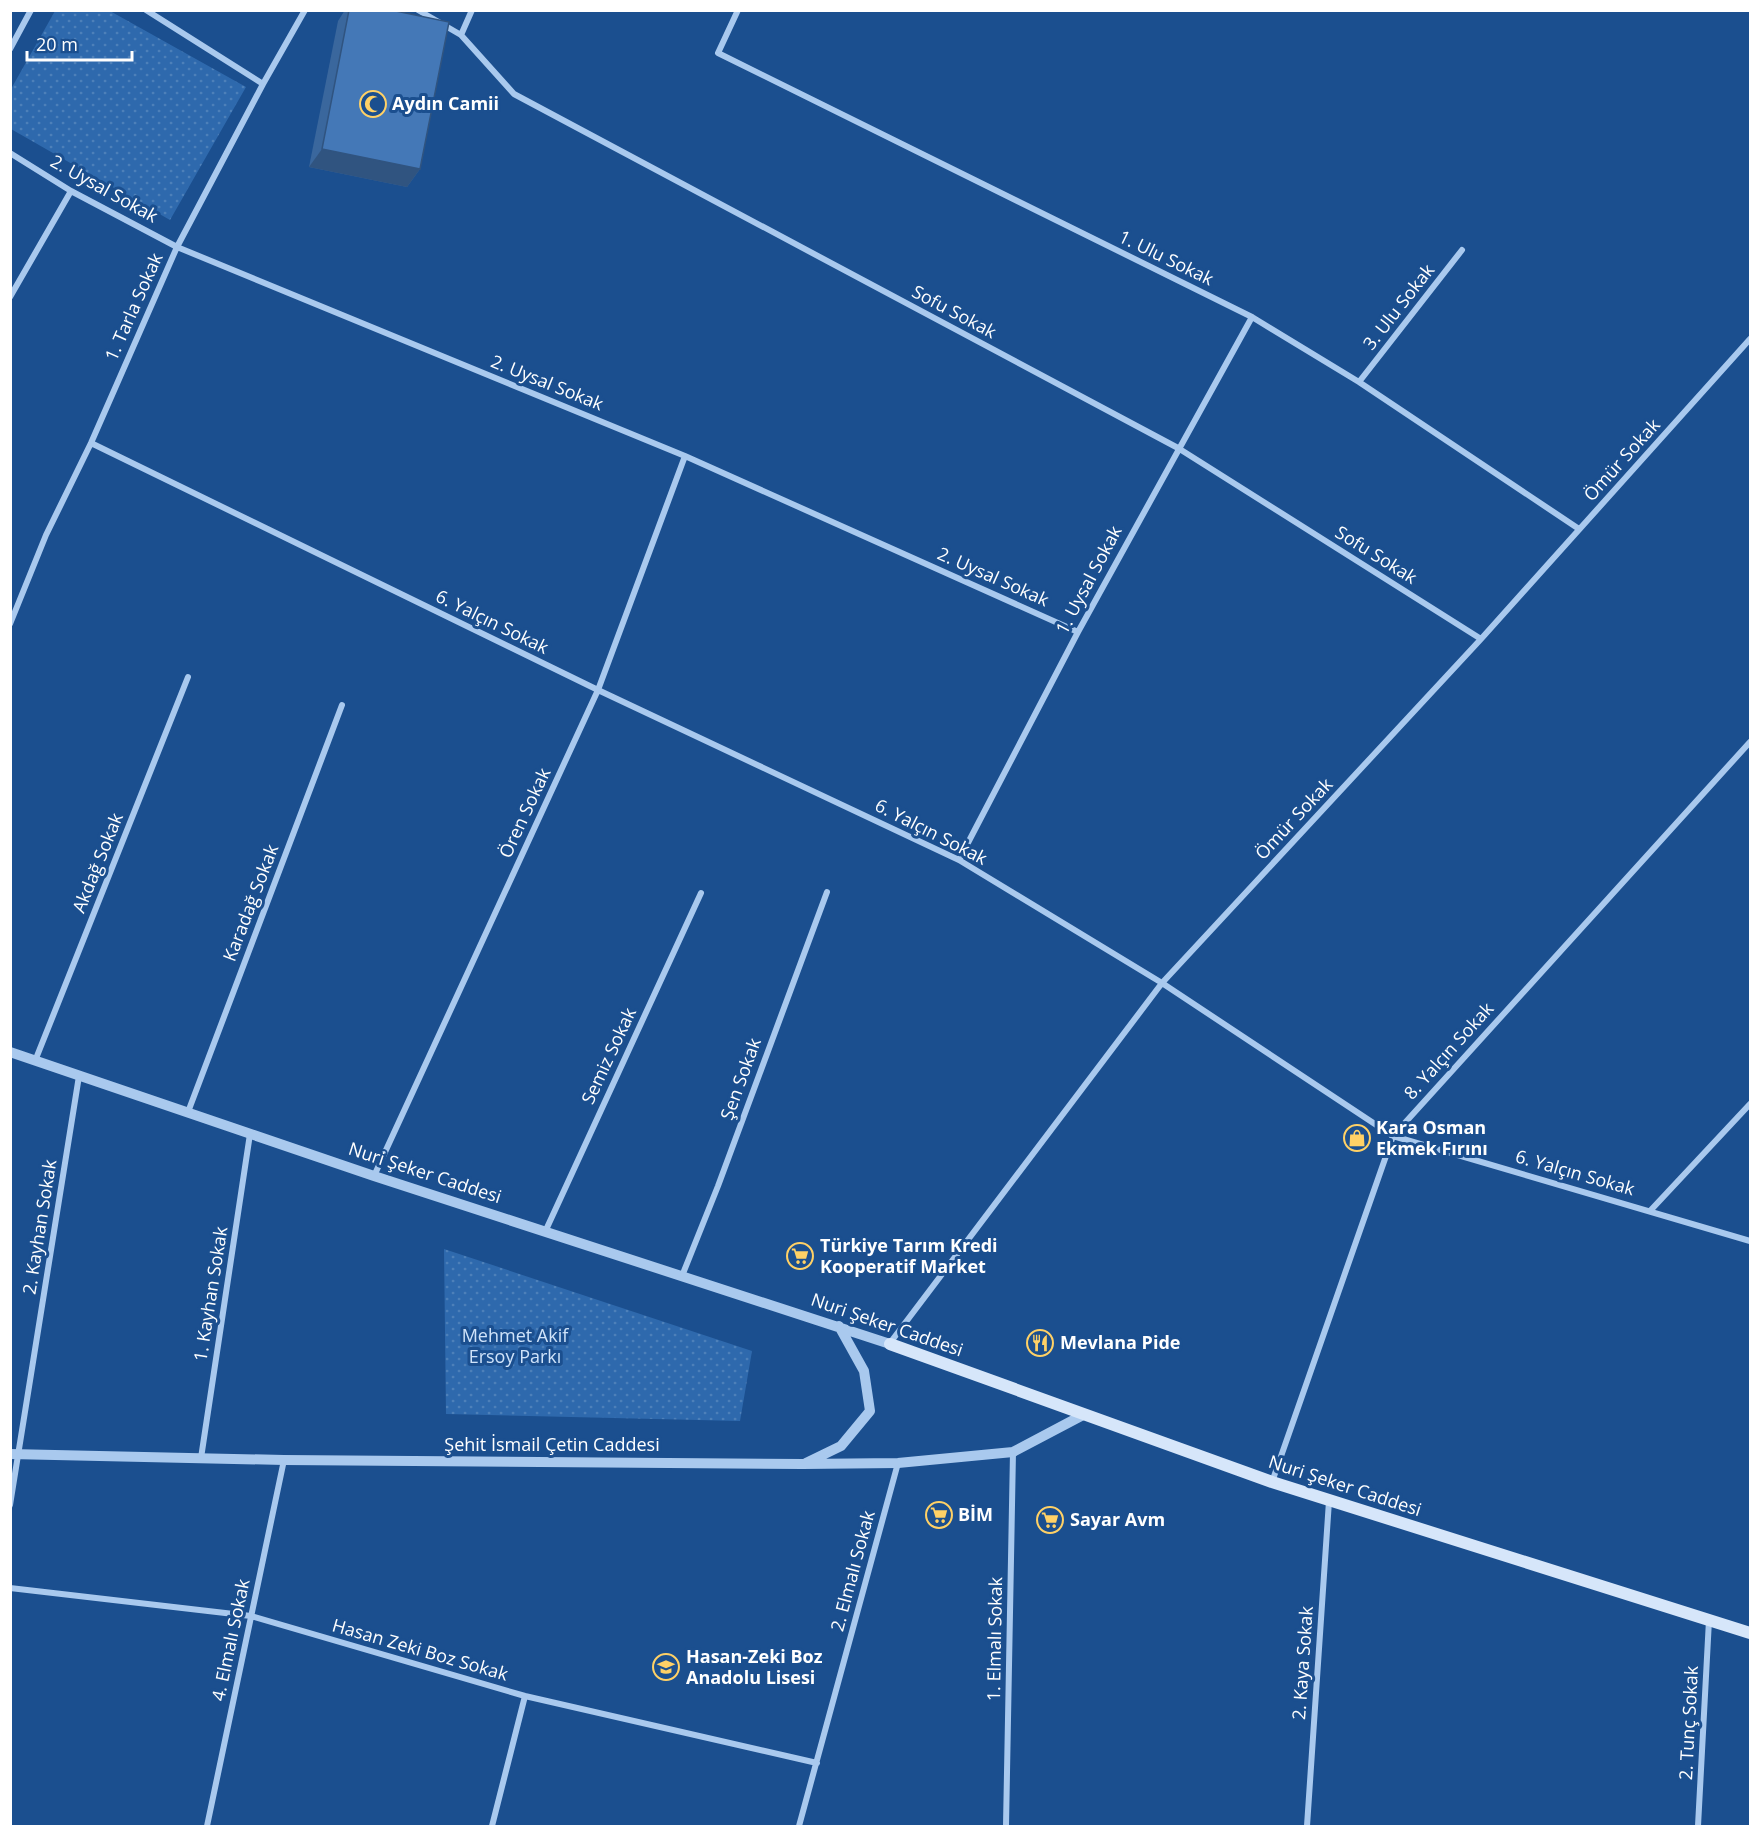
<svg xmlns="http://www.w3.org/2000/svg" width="1761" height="1837" font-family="'Open Sans',sans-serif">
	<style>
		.park { fill: url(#park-dots) }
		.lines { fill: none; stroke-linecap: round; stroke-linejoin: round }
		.minor { stroke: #a9c9ee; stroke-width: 6 }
		.tertiary { stroke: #a9c9ee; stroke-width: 10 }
		.secondary { stroke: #d6e6fa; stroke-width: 12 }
		.wall { fill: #3a679d }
		.shaded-wall { fill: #305480 }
		.building { fill: #4478b7; stroke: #305480; stroke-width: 1.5 }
		.labels { text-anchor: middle; stroke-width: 6; stroke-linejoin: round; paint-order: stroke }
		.poi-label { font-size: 18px; font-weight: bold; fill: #fff; stroke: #1b4f8f; text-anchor: start }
		.street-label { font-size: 18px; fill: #fff; stroke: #1b4f8f }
		.park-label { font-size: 18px; fill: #cfe3fa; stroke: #1b4f8f }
	</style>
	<defs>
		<pattern id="park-dots" width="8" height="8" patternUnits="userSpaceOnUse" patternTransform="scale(1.5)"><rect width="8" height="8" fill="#2e69ad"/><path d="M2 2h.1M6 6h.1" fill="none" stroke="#4d80b9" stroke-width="1.8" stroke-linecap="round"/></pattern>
	</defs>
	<rect width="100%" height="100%" fill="#1b4f8f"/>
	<path class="park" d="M55,11H110L246,87L170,220L11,129V89Z
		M444,1249L752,1351L740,1421L446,1414Z"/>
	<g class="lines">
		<path class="minor" d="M146,10L263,84
			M418,10L461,35L514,94L1178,448L1481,639
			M738,10L718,53L1252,317L1359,382L1579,529
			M461,35L472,10
			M10,49L31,10
			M10,153L71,191L177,247L685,456L1078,632
			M10,297L71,191
			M1359,382L1462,250
			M91,443L598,690L959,860L1162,983L1393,1136L1750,1241
			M10,624L46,535L91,443L177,247L263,84L305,10
			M959,860L1078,632L1252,317
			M35,1061L188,677
			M188,1112L342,705
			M374,1176L598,690L685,456
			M1650,1211L1750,1104
			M545,1232L701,893
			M682,1276L718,1186L827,892
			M890,1343L1162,983L1481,639L1750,339
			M201,1458L250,1134
			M1272,1482L1393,1136L1750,742
			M10,1505L79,1076
			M10,1588L251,1616L525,1696L817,1763
			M207,1826L284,1460
			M492,1826L525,1696
			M799,1826L898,1463
			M1006,1826L1013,1452
			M1307,1826L1329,1501
			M1698,1826L1709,1620"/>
		<path class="tertiary" d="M10,1052L374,1176L890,1344
			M10,1454L284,1460L803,1464L898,1463L1013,1452L1083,1415
			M806,1463L841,1446L870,1411L864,1371L839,1326"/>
		<path class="secondary" d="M890,1344L1272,1482L1750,1633"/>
	</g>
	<path class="wall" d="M345,10H391L420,169L407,187L309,167L338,21Z"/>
	<path class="shaded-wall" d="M322,149L420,169L407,187L309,167Z"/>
	<path class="building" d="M349,10H391L449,22L420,169L322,149Z"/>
	<defs>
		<symbol id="mosque-ring" viewBox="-11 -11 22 22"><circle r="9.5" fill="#1b4f8f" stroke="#ffd166" stroke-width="1.5"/><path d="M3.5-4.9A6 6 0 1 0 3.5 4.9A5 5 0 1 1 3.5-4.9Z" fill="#ffd166"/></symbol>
		<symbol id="shop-ring" viewBox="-11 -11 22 22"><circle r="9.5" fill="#1b4f8f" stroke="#ffd166" stroke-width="1.5"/><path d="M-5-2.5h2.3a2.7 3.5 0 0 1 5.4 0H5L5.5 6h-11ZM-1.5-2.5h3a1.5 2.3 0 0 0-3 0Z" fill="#ffd166"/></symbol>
		<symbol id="supermarket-ring" viewBox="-11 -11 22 22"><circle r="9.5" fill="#1b4f8f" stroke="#ffd166" stroke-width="1.5"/><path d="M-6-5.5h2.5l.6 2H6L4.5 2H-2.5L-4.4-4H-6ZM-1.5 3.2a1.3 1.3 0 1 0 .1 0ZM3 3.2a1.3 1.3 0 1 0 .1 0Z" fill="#ffd166"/></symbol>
		<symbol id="restaurant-ring" viewBox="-11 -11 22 22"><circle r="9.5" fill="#1b4f8f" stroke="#ffd166" stroke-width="1.5"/><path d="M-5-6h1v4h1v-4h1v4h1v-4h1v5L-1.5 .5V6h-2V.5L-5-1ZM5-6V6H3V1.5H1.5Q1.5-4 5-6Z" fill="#ffd166"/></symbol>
		<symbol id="school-ring" viewBox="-11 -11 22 22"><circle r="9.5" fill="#1b4f8f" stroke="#ffd166" stroke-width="1.5"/><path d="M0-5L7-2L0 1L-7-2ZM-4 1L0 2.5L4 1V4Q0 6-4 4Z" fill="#ffd166"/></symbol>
	</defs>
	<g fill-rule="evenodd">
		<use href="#mosque-ring" x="358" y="89" width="30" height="30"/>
		<use href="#shop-ring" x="1342" y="1123" width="30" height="30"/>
		<use href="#supermarket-ring" x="785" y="1241" width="30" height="30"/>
		<use href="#restaurant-ring" x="1025" y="1328" width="30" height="30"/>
		<use href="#supermarket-ring" x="924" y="1500" width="30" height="30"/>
		<use href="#supermarket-ring" x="1035" y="1505" width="30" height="30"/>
		<use href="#school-ring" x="651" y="1652" width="30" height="30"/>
	</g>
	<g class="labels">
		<g class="poi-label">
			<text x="392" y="110">Aydın Camii</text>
			<text x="1376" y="1134">Kara Osman<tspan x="1376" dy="21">Ekmek Fırını</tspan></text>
			<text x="820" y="1252">Türkiye Tarım Kredi<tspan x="820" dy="21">Kooperatif Market</tspan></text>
			<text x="1060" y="1349">Mevlana Pide</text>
			<text x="958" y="1521">BİM</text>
			<text x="1070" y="1526">Sayar Avm</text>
			<text x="686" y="1663">Hasan-Zeki Boz<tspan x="686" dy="21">Anadolu Lisesi</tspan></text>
		</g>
		<g class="street-label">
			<text transform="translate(104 189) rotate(29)" y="6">2. Uysal Sokak</text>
			<text transform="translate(1166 258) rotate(26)" y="6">1. Ulu Sokak</text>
			<text transform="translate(134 307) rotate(-66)" y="6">1. Tarla Sokak</text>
			<text transform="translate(1399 307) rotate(-52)" y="6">3. Ulu Sokak</text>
			<text transform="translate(954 312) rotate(28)" y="6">Sofu Sokak</text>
			<text transform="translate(547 383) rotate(22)" y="6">2. Uysal Sokak</text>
			<text transform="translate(1622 460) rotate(-48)" y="6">Ömür Sokak</text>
			<text transform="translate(1376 555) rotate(32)" y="6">Sofu Sokak</text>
			<text transform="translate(993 577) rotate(24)" y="6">2. Uysal Sokak</text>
			<text transform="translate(1089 580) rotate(-62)" y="6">1. Uysal Sokak</text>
			<text transform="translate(492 622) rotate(26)" y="6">6. Yalçın Sokak</text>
			<text transform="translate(525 813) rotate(-65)" y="6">Ören Sokak</text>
			<text transform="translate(1294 819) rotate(-47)" y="6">Ömür Sokak</text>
			<text transform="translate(931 832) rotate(27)" y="6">6. Yalçın Sokak</text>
			<text transform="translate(98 863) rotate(-68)" y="6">Akdağ Sokak</text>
			<text transform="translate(251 903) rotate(-69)" y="6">Karadağ Sokak</text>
			<text transform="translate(1449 1051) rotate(-48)" y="6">8. Yalçın Sokak</text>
			<text transform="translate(609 1056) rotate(-65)" y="6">Semiz Sokak</text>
			<text transform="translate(741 1079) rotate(-70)" y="6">Şen Sokak</text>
			<text transform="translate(425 1173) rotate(18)" y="6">Nuri Şeker Caddesi</text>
			<text transform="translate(1575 1173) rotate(16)" y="6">6. Yalçın Sokak</text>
			<text transform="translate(40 1227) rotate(-81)" y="6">2. Kayhan Sokak</text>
			<text transform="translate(211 1294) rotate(-81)" y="6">1. Kayhan Sokak</text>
			<text transform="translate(887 1325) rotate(19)" y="6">Nuri Şeker Caddesi</text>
			<text x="552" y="1451">Şehit İsmail Çetin Caddesi</text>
			<text transform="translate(1345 1486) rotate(18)" y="6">Nuri Şeker Caddesi</text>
			<text transform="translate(853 1571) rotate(-75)" y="6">2. Elmalı Sokak</text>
			<text transform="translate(995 1639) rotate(-89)" y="6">1. Elmalı Sokak</text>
			<text transform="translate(231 1640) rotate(-78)" y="6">4. Elmalı Sokak</text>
			<text transform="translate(420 1650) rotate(16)" y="6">Hasan Zeki Boz Sokak</text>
			<text transform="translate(1303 1663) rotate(-86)" y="6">2. Kaya Sokak</text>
			<text transform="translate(1689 1723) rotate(-87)" y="6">2. Tunç Sokak</text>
		</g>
		<g class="park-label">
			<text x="515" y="1342">Mehmet Akif<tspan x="515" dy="21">Ersoy Parkı</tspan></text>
		</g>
	</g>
	<rect width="1761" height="1837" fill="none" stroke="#ffffff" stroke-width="24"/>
	<path d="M27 51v9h105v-9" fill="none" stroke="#ffffff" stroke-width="3"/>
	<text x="36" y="51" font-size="18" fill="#ffffff" stroke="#1b4f8f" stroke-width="4.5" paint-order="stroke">20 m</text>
</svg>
